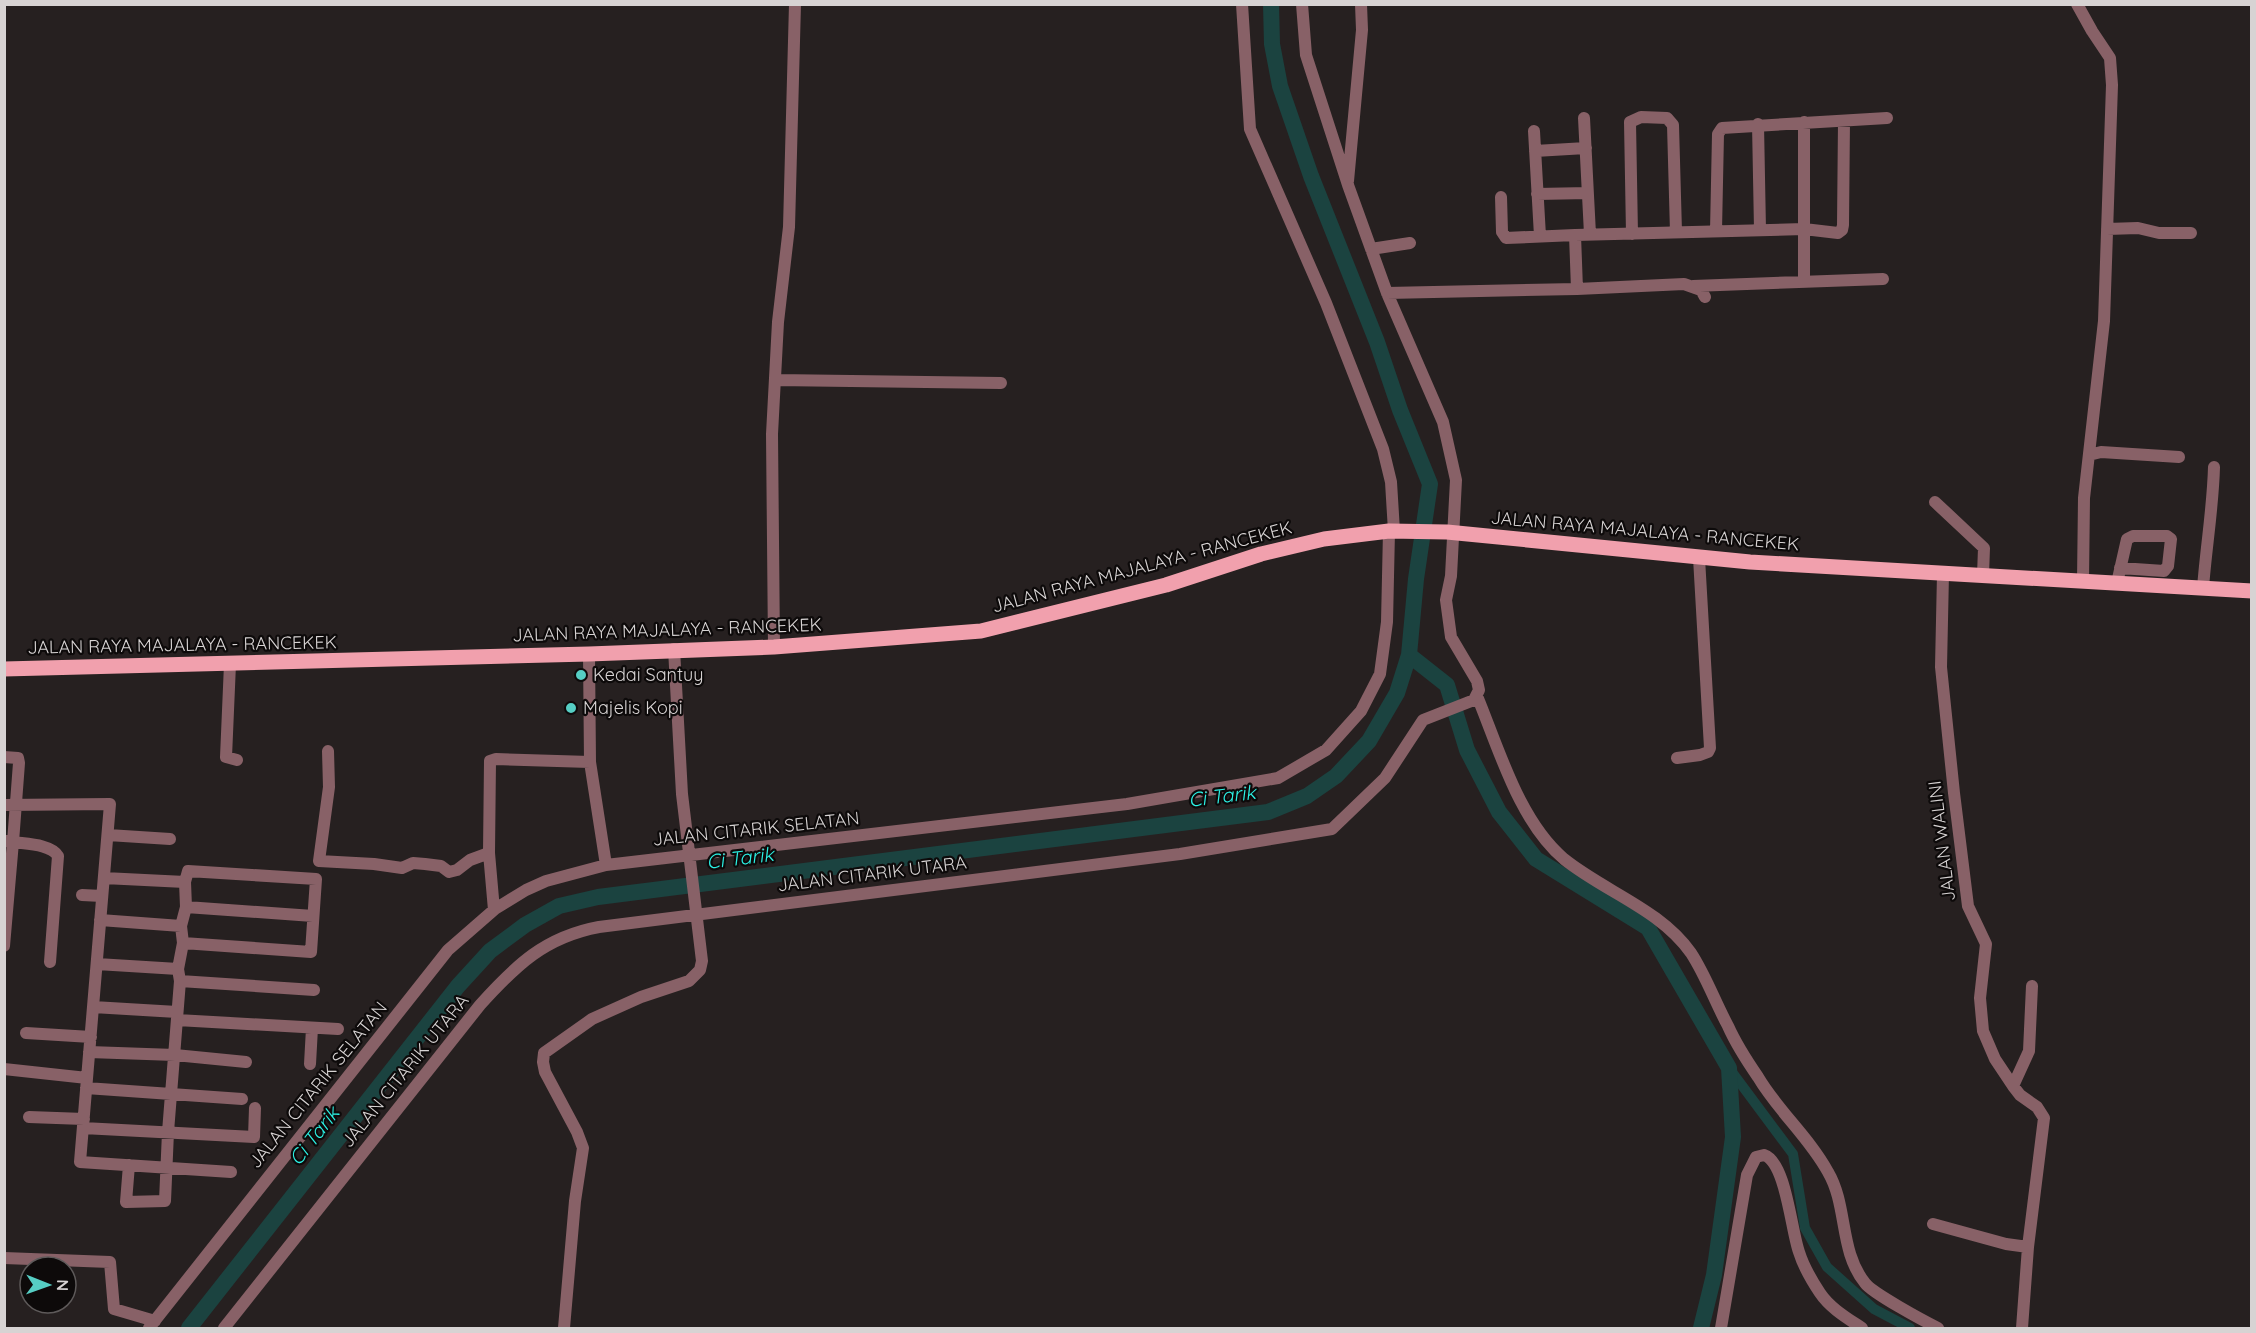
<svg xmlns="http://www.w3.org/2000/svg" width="2256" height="1333" font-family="Quicksand,sans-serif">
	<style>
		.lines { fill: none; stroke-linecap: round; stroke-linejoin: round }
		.canal { stroke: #1b4340; stroke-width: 10 }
		.river { stroke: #1b4340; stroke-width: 16 }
		.minor { stroke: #886167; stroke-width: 12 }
		.major { stroke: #f1a0ad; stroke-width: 15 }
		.poi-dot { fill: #56cec4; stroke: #0d0a0a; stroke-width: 2 }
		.labels { text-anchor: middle; stroke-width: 4.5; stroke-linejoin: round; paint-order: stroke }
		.street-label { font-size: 18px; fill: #d7d3d3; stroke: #0d0a0a }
		.poi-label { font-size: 18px; fill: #d7d3d3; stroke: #0d0a0a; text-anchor: start }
		.water-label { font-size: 20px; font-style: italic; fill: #2cf2e5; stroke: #0d0a0a }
	</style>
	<rect width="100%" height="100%" fill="#262020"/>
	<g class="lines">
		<path class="canal" d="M1729,1068L1793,1154L1805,1228L1827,1267L1874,1309L1910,1328"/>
		<path class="river" d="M1409,655L1447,685L1467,750L1499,812L1536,859L1648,928L1729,1068L1733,1137L1714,1275L1701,1328
			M189,1328L458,986L490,951L525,925L559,906L598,897L1268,812L1307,796L1336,776L1369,741L1397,693L1409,655L1416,579L1430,484L1400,410L1377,342L1311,176L1280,86L1272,44L1271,4"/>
		<path class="minor" d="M1242,4L1250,129L1326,303L1383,449L1391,482L1394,531
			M2077,4L2092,31L2110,58L2112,85L2104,321L2084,498L2083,581
			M1584,118L1590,234
			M1804,122V282
			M1758,124L1760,230
			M1534,131L1540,236
			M1535,151L1586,148
			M1348,181L1362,30L1361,4
			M1537,194L1588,193
			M1501,197L1502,232L1506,238L1575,235
			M2107,229L2138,228L2159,233H2191
			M1716,231L1718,134L1722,128L1887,118
			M1632,234L1630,122L1641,117L1667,118L1673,125L1676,232
			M1371,249L1410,243
			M1693,286L1883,279
			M1387,293L1577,289
			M1705,297L1701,290L1684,284L1577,289L1575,235L1804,229L1838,233L1842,230L1843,225L1844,121
			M776,380L1001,383
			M2089,455L2101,452L2179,457
			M1935,502L1984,548L1983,575
			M1943,574L1941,667L1954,793L1968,906L1986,944L1980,998L1983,1031L1995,1059L2013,1086L2020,1095L2037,1107L2044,1118L2028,1247L2022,1328
			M2117,583L2127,539L2133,536H2167L2171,539L2168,566L2164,571L2120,568
			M2203,588C2206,548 2213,507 2214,467
			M774,647L772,434L778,322L789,227L795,4
			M589,654L590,762L606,865
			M230,664L226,757L237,760
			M1477,696C1499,749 1519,821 1564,859C1605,892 1660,909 1691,953C1706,976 1715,1002 1728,1026C1736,1044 1747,1061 1758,1077C1778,1111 1809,1137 1828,1172C1848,1206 1839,1251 1865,1283C1872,1293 1924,1321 1938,1328
			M328,751L329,787L319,861L374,864L402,868L413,863L425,864L441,866L449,872L457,870L470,860L489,853
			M4,757L18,758L19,763L13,842C25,844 51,844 58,856L50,962
			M1677,758L1700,755L1708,752L1710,748L1699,558
			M4,805L110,804L80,1162L231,1172
			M108,835L170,839
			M104,878L185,882
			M82,895L102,896
			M186,907L313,916
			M494,910L489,853L490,761L496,759L590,762
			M100,920L181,926
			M4,946L13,842L6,841
			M97,964L178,969
			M180,981L314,990
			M93,1007L177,1012
			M177,1020L338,1029
			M26,1033L91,1037
			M89,1052L175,1055L246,1062
			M310,1064L312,1028
			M4,1069L87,1078
			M2013,1086L2029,1051L2032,986
			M86,1088L242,1099
			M29,1117L84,1119
			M83,1128L254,1137L255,1108
			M129,1165L126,1202L165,1201L168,1132L180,981L178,969L183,943L181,926L186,907L185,882L188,871L316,879L311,952L183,943
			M1933,1224L2006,1244L2028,1247
			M4,1258L110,1262L114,1309L155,1321
			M149,1328L448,950L495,909L526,890L546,881L606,865L1127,804L1278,778L1326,750L1361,711L1380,674L1387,622L1389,531
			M224,1328L480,1005C516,965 545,937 599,927L1180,854L1332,829L1385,778L1423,720L1474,700L1479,690L1477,681L1451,637L1446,600L1451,576L1456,480L1443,422L1387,293L1348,185L1306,55L1302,4
			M564,1328L575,1201L583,1148L577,1132L545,1072L543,1062L544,1053L592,1019L641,997L689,981L700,970L702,961L682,794L674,649
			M1721,1328L1747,1175L1756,1157L1764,1155C1786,1162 1791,1230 1799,1252C1803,1265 1812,1281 1820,1293C1830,1308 1847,1318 1862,1328"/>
		<path class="major" d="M4,669L589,654L774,647L981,631L1166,585L1261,554L1324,539L1389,531L1447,532L1750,562L2252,591"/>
	</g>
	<g class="poi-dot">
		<circle cx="581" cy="675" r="6"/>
		<circle cx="571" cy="708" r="6"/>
	</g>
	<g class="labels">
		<g class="street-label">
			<text transform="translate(1645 531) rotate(5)" y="6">JALAN RAYA MAJALAYA - RANCEKEK</text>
			<text transform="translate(1142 567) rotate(-15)" y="6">JALAN RAYA MAJALAYA - RANCEKEK</text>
			<text transform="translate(667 630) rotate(-2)" y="6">JALAN RAYA MAJALAYA - RANCEKEK</text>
			<text transform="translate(182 645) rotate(-1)" y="6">JALAN RAYA MAJALAYA - RANCEKEK</text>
			<text transform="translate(756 829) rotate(-6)" y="6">JALAN CITARIK SELATAN</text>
			<text transform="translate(1942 841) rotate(-97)" y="6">JALAN WALINI</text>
			<text transform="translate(872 874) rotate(-7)" y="6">JALAN CITARIK UTARA</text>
			<text transform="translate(405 1071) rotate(-51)" y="6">JALAN CITARIK UTARA</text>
			<text transform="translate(318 1085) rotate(-51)" y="6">JALAN CITARIK SELATAN</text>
		</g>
		<g class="poi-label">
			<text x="593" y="681">Kedai Santuy</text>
			<text x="583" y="714">Majelis Kopi</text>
		</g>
		<g class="water-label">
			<text transform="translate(1222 796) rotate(-7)" y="7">Ci Tarik</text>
			<text transform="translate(740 858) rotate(-7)" y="7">Ci Tarik</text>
			<text transform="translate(314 1136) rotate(-52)" y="7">Ci Tarik</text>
		</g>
	</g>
	<rect width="2256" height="1333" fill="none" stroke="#d7d3d3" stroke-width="12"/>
	<g transform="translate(48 1285) rotate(91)"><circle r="28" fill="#0d0a0a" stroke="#5e5a5a" stroke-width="1.5"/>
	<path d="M0-4.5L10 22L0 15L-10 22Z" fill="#56cec4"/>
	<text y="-9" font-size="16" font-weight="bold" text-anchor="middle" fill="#d7d3d3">N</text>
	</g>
</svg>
